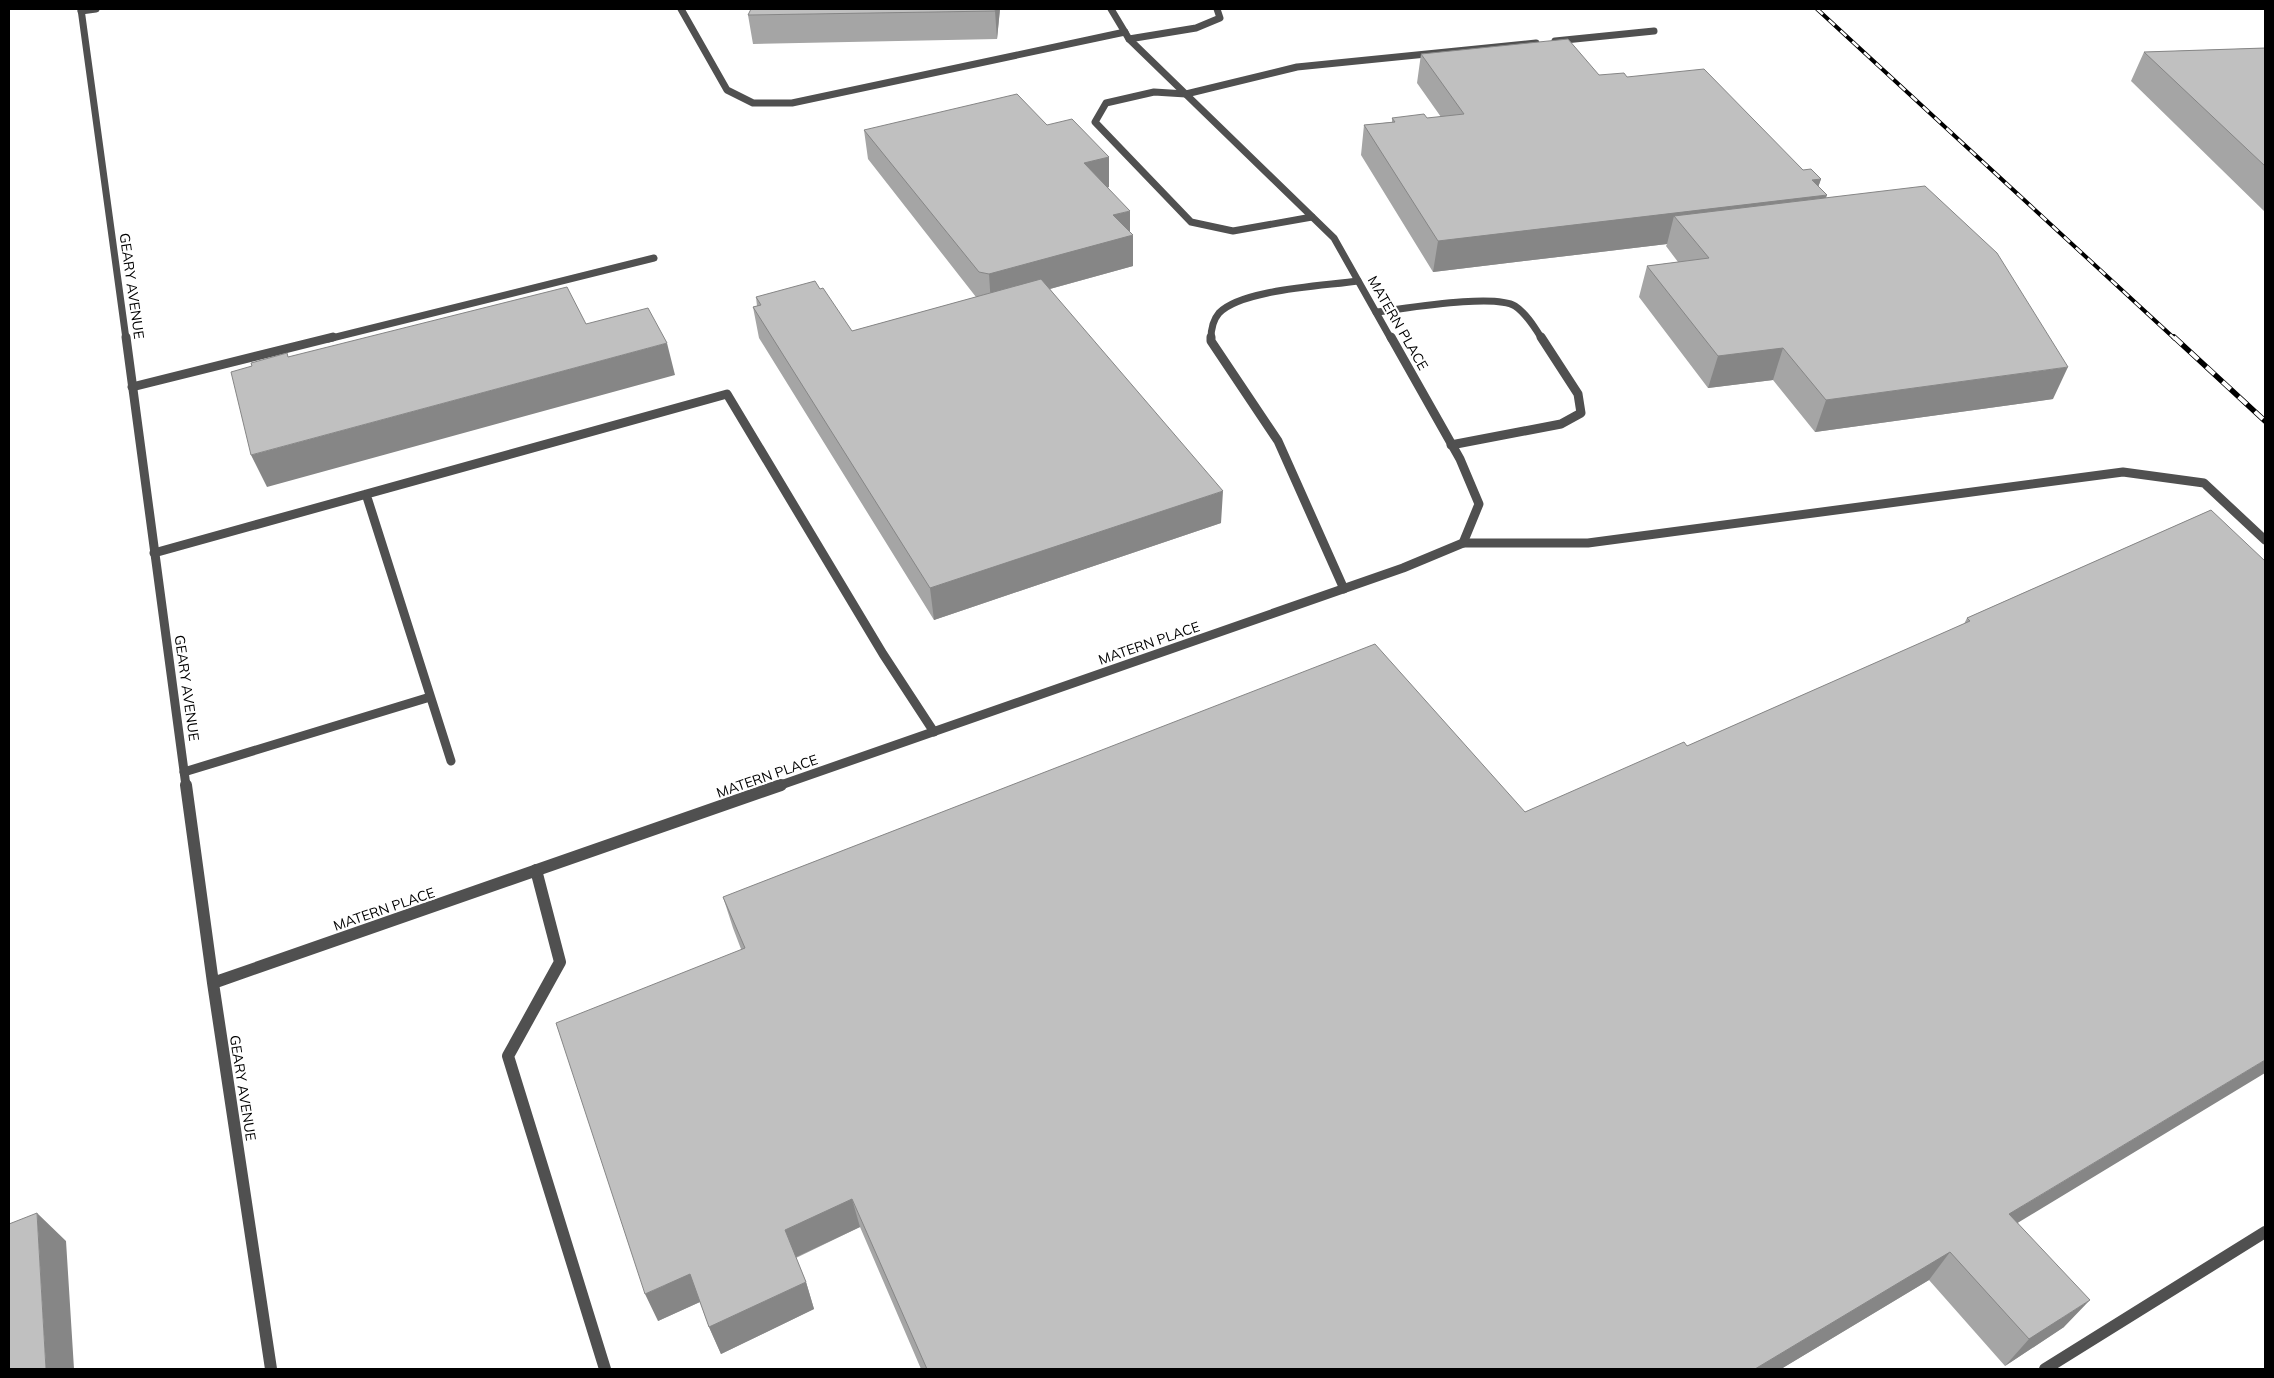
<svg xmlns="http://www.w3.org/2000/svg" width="2274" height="1378" font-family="Mulish,sans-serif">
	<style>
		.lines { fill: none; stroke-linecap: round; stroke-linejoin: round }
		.lane-far2 { stroke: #505050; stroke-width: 7 }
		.lane-far1 { stroke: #505050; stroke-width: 9 }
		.lane { stroke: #505050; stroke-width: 12 }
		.street-far2 { stroke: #505050; stroke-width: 7 }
		.street-far1 { stroke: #505050; stroke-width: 9 }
		.street { stroke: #505050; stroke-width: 12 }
		.rail-far1-casing { stroke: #000; stroke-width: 4 }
		.rail-casing { stroke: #000; stroke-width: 5.5 }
		.rail-far1 { stroke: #fff; stroke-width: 2.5; stroke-dasharray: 8; stroke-linecap: butt }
		.rail { stroke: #fff; stroke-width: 4; stroke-dasharray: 11; stroke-linecap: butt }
		.wall { fill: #a5a5a5 }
		.shaded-wall { fill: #868686 }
		.building { fill: #c0c0c0; stroke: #868686 }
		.labels { text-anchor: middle; stroke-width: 4; stroke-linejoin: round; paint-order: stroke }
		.street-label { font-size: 14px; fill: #000; stroke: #fff }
	</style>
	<rect width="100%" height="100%" fill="#fff"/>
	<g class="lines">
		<path class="lane-far2" d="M681,9L727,90L753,103H792L1125,32
			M81,11L96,9
			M1129,39L1196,28L1220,18L1217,9
			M1555,41L1654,31
			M1312,217L1233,231L1191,222L1095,122L1106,103L1154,92L1186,94L1297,67L1536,43
			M1376,312C1403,309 1494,293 1515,306C1526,313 1535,328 1542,339
			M328,339L654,258
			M1211,339C1211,329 1213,320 1219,313C1242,289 1325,286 1358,281"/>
		<path class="lane-far1" d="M1211,337V341L1278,441L1344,589
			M132,387L333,337
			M1451,445L1561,424L1581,413L1578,394L1541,337
			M366,494L451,761
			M1463,543H1588L2123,472L2204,483L2265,540
			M154,553L727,394L883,654L934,732
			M184,772L430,697"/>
		<path class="lane" d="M536,870L560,962L508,1056L605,1369
			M2045,1369L2265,1232"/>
		<path class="street-far2" d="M81,9L126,339
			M1111,9L1129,39L1334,238L1391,339"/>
		<path class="street-far1" d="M126,337L186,786
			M778,786L1403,568L1463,543L1479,504L1460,459L1391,337"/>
		<path class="street" d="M186,785L213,983L271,1369
			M213,983L781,785"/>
		<defs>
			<path id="rail-far1" d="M1817,9L2175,339"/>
			<path id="rail" d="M2174,337L2265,421"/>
		</defs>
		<use href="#rail-far1" class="rail-far1-casing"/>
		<use href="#rail" class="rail-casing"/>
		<use href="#rail-far1" class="rail-far1"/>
		<use href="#rail" class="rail"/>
	</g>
	<path class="wall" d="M1000,9L997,39L753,44L748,15Z
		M2265,48V212L2131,81L2144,52Z
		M1421,54L1599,75L1627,77L1803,170L1821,179L1818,187L1826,198L2053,399L1815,432L1773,380L1708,388L1639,297L1647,266L1678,262L1666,246L1667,244L1433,272L1361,155L1364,125L1392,122V118H1427L1441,117L1417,83Z
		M1047,125L1109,157V187L1107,188L1130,233L1133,266L1050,289L1221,523L934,620L759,338L753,307L757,306L756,297L852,331L976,297L868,159L864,130Z
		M2211,510L2018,1223L2064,1327L2005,1366L1929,1280L1781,1369H921L860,1227L796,1258L806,1282L814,1309L721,1354L709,1327L700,1302L658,1321L741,949L733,928L723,897L1525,812L1687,746L1964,624L1967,618Z"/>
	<path class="shaded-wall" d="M996,9H1000L997,39L995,11Z
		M1109,157V187L1085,193L1084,163Z
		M1821,179L1815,196L1827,195L1817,226L1674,216L1667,244L1433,272L1438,241Z
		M1130,211V236L1133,235V266L991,305L989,274L1113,215Z
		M667,343L675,375L267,487L251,455Z
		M1783,348L1773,380L1708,388L1718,356Z
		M2068,367L2053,399L1815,432L1826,400Z
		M1223,491L1221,523L934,620L930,588Z
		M2265,1060V1073L1986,1242L2009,1214Z
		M852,1199L860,1227L794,1258L785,1230Z
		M37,1213L66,1241L74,1369H46Z
		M1950,1252L1929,1280L1781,1369H1755Z
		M690,1274L702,1301L658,1321L645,1294Z
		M806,1282L814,1309L721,1354L709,1327Z
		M2090,1300L2064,1327L2005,1366L2029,1339Z"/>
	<path class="building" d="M751,9H996L995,11L748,15Z
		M1568,39L1599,75L1624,73L1627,77L1704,69L1803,170L1811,169L1821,179L1812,180L1827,195L1438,241L1364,125L1395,122L1392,118L1424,114L1427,118L1464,114L1421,54Z
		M2265,48V166L2144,52Z
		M1017,94L1047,125L1072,119L1109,157L1084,163L1130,211L1113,215L1133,235L989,274L979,272L864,130Z
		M1925,186L1997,253L2068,367L1826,400L1783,348L1718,356L1647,266L1709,258L1674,216Z
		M1041,279L1223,491L930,588L753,307L761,305L756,297L815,281L820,289L823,288L852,331Z
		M567,287L586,324L648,308L667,343L251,455L231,372L252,366L251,363L287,353L288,357Z
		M2211,510L2265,561V1060L2009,1214L2090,1300L2029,1339L1950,1252L1755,1369H927L852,1199L785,1230L806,1282L709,1327L690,1274L645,1294L556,1023L745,948L723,897L1375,644L1525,812L1684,742L1687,746L1970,621L1967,618Z
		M37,1213L46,1369H9V1224Z"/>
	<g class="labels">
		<g class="street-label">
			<text transform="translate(132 286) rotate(82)" y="5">GEARY AVENUE</text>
			<text transform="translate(1398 323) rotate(60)" y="5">MATERN PLACE</text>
			<text transform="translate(1149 643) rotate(-19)" y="5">MATERN PLACE</text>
			<text transform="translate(187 688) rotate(82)" y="5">GEARY AVENUE</text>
			<text transform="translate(767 776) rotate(-19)" y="5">MATERN PLACE</text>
			<text transform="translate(384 909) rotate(-19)" y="5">MATERN PLACE</text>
			<text transform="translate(243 1088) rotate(81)" y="5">GEARY AVENUE</text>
		</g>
	</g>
	<rect width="2274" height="1378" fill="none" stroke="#000000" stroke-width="20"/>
</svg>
